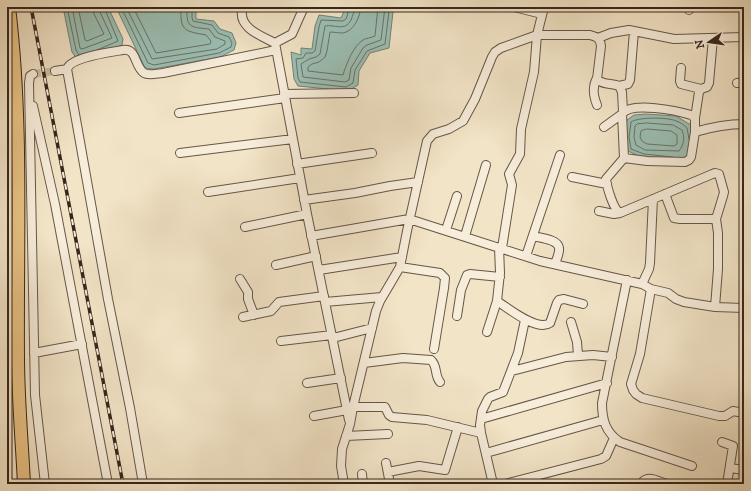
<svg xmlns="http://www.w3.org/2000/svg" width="751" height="491" font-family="'IM FELL DW Pica',serif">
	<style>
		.water { fill: #9bbfb4; stroke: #738277 }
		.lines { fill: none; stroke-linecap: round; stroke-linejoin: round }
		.shore { stroke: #697268; stroke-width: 1 }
		.minor-tunnel { stroke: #cdbea5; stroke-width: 8; stroke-dasharray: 8 4; stroke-linecap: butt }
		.minor-casing { stroke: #665646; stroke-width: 10 }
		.highway-casing { stroke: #37261b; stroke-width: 14 }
		.minor { stroke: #f7eddb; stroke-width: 8 }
		.highway { stroke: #e9c284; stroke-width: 12 }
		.rail-casing { stroke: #37261b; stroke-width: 3.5 }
		.rail { stroke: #f7eddb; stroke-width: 2; stroke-dasharray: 6; stroke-linecap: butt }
	</style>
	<rect width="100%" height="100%" fill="#f2e4c7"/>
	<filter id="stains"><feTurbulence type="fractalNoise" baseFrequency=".005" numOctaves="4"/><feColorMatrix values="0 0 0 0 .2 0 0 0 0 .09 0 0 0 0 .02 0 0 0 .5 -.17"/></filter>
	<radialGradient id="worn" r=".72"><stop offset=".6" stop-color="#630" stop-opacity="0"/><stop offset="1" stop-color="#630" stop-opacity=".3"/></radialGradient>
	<path class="water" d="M63,7H108L123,39L122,45L83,59H77L72,52Z
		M116,7H196V19L214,21L220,29L232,33L236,43L234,50L220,57L154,69L145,68Z
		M346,7H395L393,12L389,48L370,53L359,71L358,85L348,91L298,86L294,79L291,52L301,55V48L312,49L315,26L319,15L341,18Z
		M646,114L676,116L691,125V150L685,159L643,158L628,151L624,137L627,120L634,115Z"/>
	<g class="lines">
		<path class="shore" d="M67,7L76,50L79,55
			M72,7L80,48L82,49L112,38L100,12L99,7
			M78,7L85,40L87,41L104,34L94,14L93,7
			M121,7L148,63L154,65L219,53L231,47L232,43L229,37L218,33L212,25L193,21L192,18V7
			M126,7L152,59L217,49L225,44V41L215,37L209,29C190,27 186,28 187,7
			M133,7L156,53L210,44L211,41L206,35C184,31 180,31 181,7
			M350,7L346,19L343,21L321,20L319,27L315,51L312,53H306L303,58L296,59L298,78L300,82L346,87L353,83L355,70L367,51L385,44L389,11L390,7
			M355,7C354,12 353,15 351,20C345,32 334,24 325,26L320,54L316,57L309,59L301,64L303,77L345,82L349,80L351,68L363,48L367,45L381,40L385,7
			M361,7C360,17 354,31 343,33C338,33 334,32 330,32L327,51L325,57L319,62L312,64L308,67V71L343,75C346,65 353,46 363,40C366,38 371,38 375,36L378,7
			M97,50L118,41L104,7
			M647,123L673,125L682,130C685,138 684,144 679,151L645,150L636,145L634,137L635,126L637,124Z
			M647,129L671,131L677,135V144L674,146L647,144L642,141L640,137L641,131Z
			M673,157L644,154L631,149L629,137L631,122C638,117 668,117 676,121C680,122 684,125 687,128L689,139"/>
		<path class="minor-tunnel" d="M33,74L55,71
			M7,77L22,75
			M128,484L143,482"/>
		<defs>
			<path id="minor" d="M243,7C236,27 261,36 275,43L307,214L349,420
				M514,7L542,14
				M689,7V10
				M598,38L611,33L629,30L674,39L744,37
				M275,43L292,34L304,7
				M681,68L680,81L681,84L701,89
				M55,71L67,69
				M33,74L30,76L29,83L35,395L45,484
				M737,83L744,82
				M619,86L628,84L630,80L634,31
				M284,94L354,93
				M597,105C593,95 592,87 597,78
				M33,106L55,204L108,484
				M179,113L285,98
				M695,118L699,92L701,89L707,87L709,83L713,38
				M604,127L622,114
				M695,132V118L691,115C678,111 631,101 622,114L624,158L647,161L685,162L689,160L691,157L695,132C712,127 727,124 744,124
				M180,153L293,139
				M624,158L606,179C607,187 613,209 620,213L710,175L715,173L719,174L724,192L723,196L716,219L718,233V269L715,307
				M297,164L372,153
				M572,177L607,184
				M208,192L300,178
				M665,194L674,218L680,219H716
				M304,200L355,193L390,186L418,182
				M599,211L614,214L620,213
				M245,227L307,214
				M446,230L457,196
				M311,236L409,219L540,261L642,284L651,289L640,354L631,384L633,390L636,394L642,398L719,416H725L733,411L744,413
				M465,236L486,165
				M533,236C540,238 558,239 559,248C560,253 556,260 555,264
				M502,248L512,185L509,174L520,154L521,129L534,72L537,35H590C597,37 600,38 601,46L597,79C602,85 612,83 619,86L622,92L623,112
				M526,256L560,155
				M276,265L316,256
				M400,267L440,273L445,278L444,288L434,349
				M319,270L402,257
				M240,279L248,292V299L254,315
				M627,280L602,403C602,419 605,432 620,442L692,466
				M642,284L649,269L650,263L653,199
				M651,289L668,293L676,299L684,302L715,307L744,308
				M497,301C508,308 537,332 550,323L557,303L559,300L564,299L583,304
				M325,302L382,297
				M457,316L461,290L467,275L470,274L500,277
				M243,317L271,311L279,302L324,296
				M571,322L577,342L578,355
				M487,332L497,301L500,273L499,247
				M333,338L372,328
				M281,341L332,335
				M34,353L82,344
				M364,363L403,358L431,360C438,366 434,375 440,382
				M512,371L566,357L593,355L612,357
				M307,383L341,378
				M353,407H385L389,415L392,417L427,420L481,433
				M314,416L347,410
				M481,419L607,383
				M346,436L388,434
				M722,442L733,446L727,484
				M486,453L603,420
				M386,463L390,484
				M730,468L744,470
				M388,472L419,466L445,470L458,427
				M362,474L363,484
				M143,484L130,408L108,299L67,69C71,57 111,52 123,50C137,48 134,66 144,73C149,76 158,73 163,73L276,50
				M344,484L341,466L342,449L350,424L353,407L376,311L380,301L400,267L407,231L427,141L433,134L449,129L463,121L475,99L492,57L495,52L501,48L537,35L544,7
				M493,484L481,433L480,425L482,411L488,399L490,397L503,392L518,353L525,320
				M505,484L601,459L606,456L614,438
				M641,484C647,474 657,481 667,484"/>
			<path id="highway" d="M9,7C23,123 17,241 18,357C18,399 22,442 24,484"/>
		</defs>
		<use href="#minor" class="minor-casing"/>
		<use href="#highway" class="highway-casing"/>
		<use href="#minor" class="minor"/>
		<use href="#highway" class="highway"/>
		<defs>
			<path id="rail" d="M31,7L123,484"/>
		</defs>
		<use href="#rail" class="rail-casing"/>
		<use href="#rail" class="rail"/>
	</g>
	<rect width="751" height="491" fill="none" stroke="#f2e4c7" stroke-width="24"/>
	<rect x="8" y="8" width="735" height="475" fill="none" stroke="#37261b" stroke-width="2"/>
	<rect x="12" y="12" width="727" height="467" fill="none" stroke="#37261b"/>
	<g transform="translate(709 42) rotate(257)" stroke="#f7eddb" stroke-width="3" paint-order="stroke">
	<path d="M0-3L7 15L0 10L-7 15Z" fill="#37261b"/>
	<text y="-6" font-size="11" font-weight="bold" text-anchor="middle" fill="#37261b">N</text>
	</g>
	<rect width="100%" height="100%" filter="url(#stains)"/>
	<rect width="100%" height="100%" fill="url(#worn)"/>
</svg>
